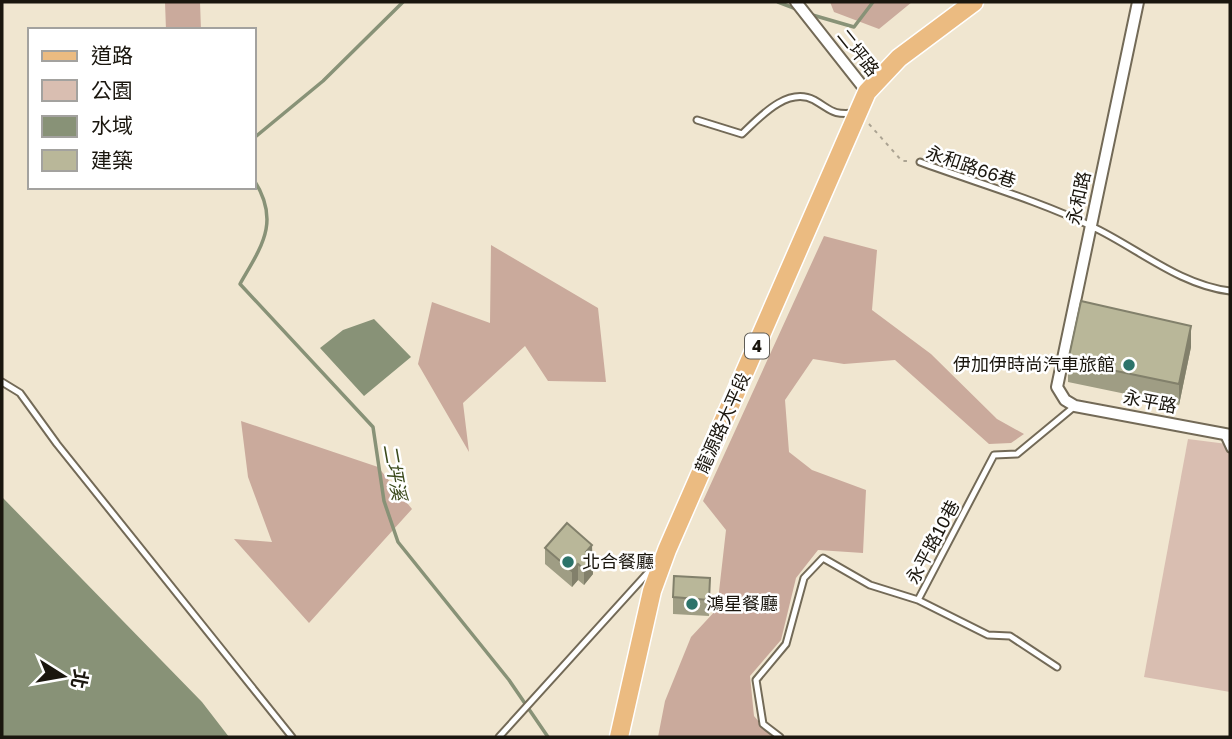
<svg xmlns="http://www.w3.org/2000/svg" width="1232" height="739" font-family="'Golos Text','Noto Sans TC',sans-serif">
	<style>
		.green { fill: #d9beb1 }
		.forest { fill: #caaa9c }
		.water { fill: #889277 }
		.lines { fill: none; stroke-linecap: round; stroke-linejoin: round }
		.stream { stroke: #889277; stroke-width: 3.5 }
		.service-casing { stroke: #736a57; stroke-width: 9 }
		.minor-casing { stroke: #736a57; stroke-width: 14 }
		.primary-casing { stroke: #fff; stroke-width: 21 }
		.path { stroke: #aba392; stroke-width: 2; stroke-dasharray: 3.5 5; stroke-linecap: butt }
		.service { stroke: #fff; stroke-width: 5 }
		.minor { stroke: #fff; stroke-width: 10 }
		.primary { stroke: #ebbb81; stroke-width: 18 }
		.wall { fill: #9f9d84 }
		.shaded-wall { fill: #82806b }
		.building { fill: #b9b799; stroke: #82806b; stroke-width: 2 }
		.poi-dot { fill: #2c736a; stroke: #fff; stroke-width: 2.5 }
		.labels { text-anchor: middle; stroke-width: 5; stroke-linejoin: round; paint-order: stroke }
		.shield { fill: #fff; stroke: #5f5c56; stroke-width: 2 }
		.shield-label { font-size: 16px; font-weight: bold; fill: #1a160e }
		.street-label { font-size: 18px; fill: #1a160e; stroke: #fff }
		.poi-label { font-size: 18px; fill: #1a160e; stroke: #fff; text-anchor: start }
		.water-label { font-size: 19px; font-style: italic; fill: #3b4a1c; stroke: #fff }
	</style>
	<rect width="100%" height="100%" fill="#f0e6d0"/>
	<path class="green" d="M1188,439L1227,444L1230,451V692L1144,677Z"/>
	<path class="forest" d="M165,2H200L201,30H166Z
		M830,2H912L879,29L834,12Z
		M824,236L877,250L872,310L931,354L997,419L1024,434L1011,443L989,444L895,360L844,364L813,359L785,400L789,452L812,470L866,490L863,553L818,550L796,578L781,640L750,676L754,716L772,737H658L665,701L691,637L717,609L726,530L703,501Z
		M491,245L598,308L606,382L548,381L525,346L463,403L469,452L418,364L432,302L490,323Z
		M241,421L378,467L412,509L309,623L234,539L272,542L248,477Z"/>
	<path class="water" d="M374,319L411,357L364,396L320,348L343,330Z
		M2,497L202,702L229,737H2Z"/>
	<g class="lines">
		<path class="stream" d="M778,2L799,10
			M809,14L854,27L873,2
			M254,138L323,81L403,2
			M254,180C281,222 261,247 240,284L373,427L384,501L398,542L509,680L548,737"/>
		<defs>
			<path id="service" d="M697,120L742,134C759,118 787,86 814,100C833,111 832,115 855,113
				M920,162C977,183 1037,200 1091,226C1136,247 1179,285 1230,291
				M2,382L20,393L57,444L292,737
				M1223,434L1230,449
				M918,600L988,635L1010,636L1057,667
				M499,737L654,566
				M780,737L763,724L756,680L786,644L804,578L823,558L870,585L918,600L994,455L1017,454L1075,406"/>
			<path id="minor" d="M796,2L867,92
				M1138,2L1057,387L1065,400L1075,406L1230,435"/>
			<path id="primary" d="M619,737L652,591L667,550L867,92L899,58L974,2"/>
		</defs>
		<use href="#service" class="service-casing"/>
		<use href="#minor" class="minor-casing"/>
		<use href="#primary" class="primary-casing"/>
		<path class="path" d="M869,124L902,161H909"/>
		<use href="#service" class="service"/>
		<use href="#minor" class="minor"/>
		<use href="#primary" class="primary"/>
	</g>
	<path class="wall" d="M1191,347L1179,405L1068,382V361Z
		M545,548L592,557L593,574L584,585L578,580L572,587L545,564Z
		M710,594L709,616L673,614V597Z"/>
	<path class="shaded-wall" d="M1191,326V347L1179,405V384Z
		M592,545L593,574L584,585V569L586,552Z
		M578,564V580L572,587V571Z"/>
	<path class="building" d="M1081,301L1191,326L1179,384L1068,361Z
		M567,523L592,545L586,552L593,558L584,569L578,564L572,571L545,548Z
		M674,576L710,578L709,600L673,597Z"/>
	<g class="poi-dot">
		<circle cx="1129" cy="365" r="7"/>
		<circle cx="568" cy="562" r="7"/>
		<circle cx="692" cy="604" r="7"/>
	</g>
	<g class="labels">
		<rect class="shield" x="745" y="333.5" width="24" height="25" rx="5"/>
		<g class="shield-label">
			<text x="757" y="352">4</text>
		</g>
		<g class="street-label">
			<text transform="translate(858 53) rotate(51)" y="6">二坪路</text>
			<text transform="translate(971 167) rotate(19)" y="6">永和路66巷</text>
			<text transform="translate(1079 198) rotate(-78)" y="6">永和路</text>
			<text transform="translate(1150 402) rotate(11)" y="6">永平路</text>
			<text transform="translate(723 423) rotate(-66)" y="6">龍源路大平段</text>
			<text transform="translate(933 542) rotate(-62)" y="6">永平路10巷</text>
		</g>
		<g class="poi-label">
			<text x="1115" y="371" text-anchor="end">伊加伊時尚汽車旅館</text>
			<text x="582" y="568">北合餐廳</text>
			<text x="706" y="610">鴻星餐廳</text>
		</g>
		<g class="water-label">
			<text transform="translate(395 472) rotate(80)" y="7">二坪溪</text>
		</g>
	</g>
	<rect width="1232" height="739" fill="none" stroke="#1a160e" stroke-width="7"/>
	<rect x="28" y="28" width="228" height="161" fill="#ffffff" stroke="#a3a29f" stroke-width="2"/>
	<rect x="42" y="51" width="35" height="10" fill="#ebbb81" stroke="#a3a29f" stroke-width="2"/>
	<text x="91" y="63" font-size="21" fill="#1a160e">道路</text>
	<rect x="42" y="80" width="35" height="21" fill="#d9beb1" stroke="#a3a29f" stroke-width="2"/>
	<text x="91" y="98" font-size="21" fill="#1a160e">公園</text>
	<rect x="42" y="116" width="35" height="21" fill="#889277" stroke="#a3a29f" stroke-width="2"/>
	<text x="91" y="133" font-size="21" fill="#1a160e">水域</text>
	<rect x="42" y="150" width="35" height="21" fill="#b9b799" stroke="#a3a29f" stroke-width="2"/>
	<text x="91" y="168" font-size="21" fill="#1a160e">建築</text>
	<g transform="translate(63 676) rotate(101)" stroke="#ffffff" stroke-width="5" paint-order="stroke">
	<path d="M0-5L12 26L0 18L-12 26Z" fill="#1a160e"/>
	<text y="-10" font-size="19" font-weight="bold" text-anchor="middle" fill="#1a160e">北</text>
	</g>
</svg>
